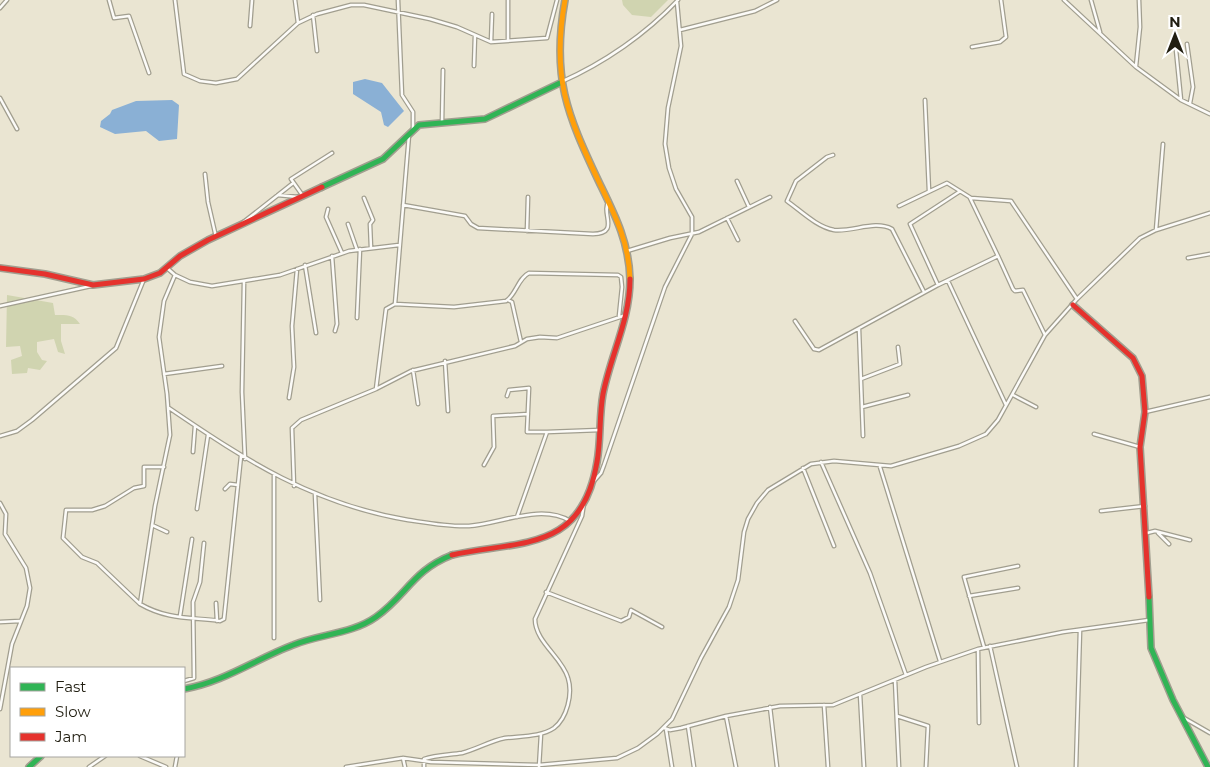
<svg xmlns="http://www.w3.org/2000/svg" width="1210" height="767" font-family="Montserrat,sans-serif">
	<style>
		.grass { fill: #d0d4b0 }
		.water { fill: #8ab0d5 }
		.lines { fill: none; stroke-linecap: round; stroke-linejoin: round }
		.street-casing { stroke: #a19e8f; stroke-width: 5 }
		.fast-casing { stroke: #a19e8f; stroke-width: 8 }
		.slow-casing { stroke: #a19e8f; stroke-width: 8 }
		.jam-casing { stroke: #a19e8f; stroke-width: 8 }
		.street { stroke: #fcfbf8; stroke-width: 2.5 }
		.fast { stroke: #30b455; stroke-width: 5 }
		.slow { stroke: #ff9f0a; stroke-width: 5 }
		.jam { stroke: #e5322d; stroke-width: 5 }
	</style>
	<rect width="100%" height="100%" fill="#eae5d2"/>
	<path class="grass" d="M622,0H668L651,17L632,15L623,5Z
		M7,295L53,303L55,315C67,315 73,314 80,324H61V341L65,354L58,352L54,339L37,342V352L42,360L47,361L40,370L28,368L27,373L12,374L11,360L22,356L20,346L6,347Z"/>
	<path class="water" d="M365,79L382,83L404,111L388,127L384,125L381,112L353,94V82Z
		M172,100L179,105L177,139L159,141L146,131L115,134L100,127L101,121L110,114L112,110L136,101Z"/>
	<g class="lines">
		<defs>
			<path id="street" d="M109,0L114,18L129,16L149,73
				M175,0L184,74L200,81L216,83L237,79L298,23L317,14L351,5H364L430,19L457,27L491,42L547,38L557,0
				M295,0L298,23
				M398,0L402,95L413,112V129
				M508,0V41
				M1064,0L1136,67L1181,100L1210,114
				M1091,0L1100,32
				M0,8L7,0
				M313,15L317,51
				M250,26L252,0
				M680,30L755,11L777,0
				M491,42L492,14
				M1187,44L1193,87L1190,103
				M972,47L1000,42L1006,37L1001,0
				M1176,50L1181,100
				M474,66L475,35
				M1136,66L1140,27L1139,0
				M561,82C604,63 646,34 678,0
				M0,98L17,129
				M925,100L929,191
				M442,123L443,70
				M833,155L827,157L796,181L787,201C801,211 817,227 834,230C853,232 875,220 892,229L924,292
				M205,174L208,202L216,237
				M737,181L749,207
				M278,195L298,197L302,195
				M303,196L291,179L332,153
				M364,198L373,220L370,224L371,248
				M970,198L998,256
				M403,205L465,216L471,224L478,228L593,234C621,233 600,213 609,201
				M899,206L947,183L971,198L1011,201L1077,299
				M328,209L326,217L342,253
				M727,218L738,240
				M241,224L292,184
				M348,224L357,250
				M1156,230L1163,144
				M527,231L528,197
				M627,251L670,238L699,232L770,197
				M332,256L337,324L335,331
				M1188,258L1210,254
				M305,265L316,333
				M167,268L175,275L190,282L212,286L280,275L349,251L399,245
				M948,281L1006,405
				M244,282L242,392L245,459
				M938,285L910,224L959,192
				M508,300L512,302L521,342
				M395,304L409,135
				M0,306L91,286
				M357,318L360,249
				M795,321L814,349L819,350L938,285L998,256L1013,289L1015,291L1023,290L1045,335
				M859,329L863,436
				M445,361L448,411
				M413,370L418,404
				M164,374L222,366
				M861,379L900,364L898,347
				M376,389L386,309L395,304L454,307L506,301C516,295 518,278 529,273L618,275L621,277L622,287L619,316
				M1013,395L1036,407
				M507,396L509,390L529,388L527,432H547
				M289,398L294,367L292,326L297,269
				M862,407L908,395
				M169,408C247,461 313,504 408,520C428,523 449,527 469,526C500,524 541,503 570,521
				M1145,412L1210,397
				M1094,434L1140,447
				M0,436L17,431L32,420L116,348L144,279
				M193,452L195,426
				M821,462L870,573L906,675
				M484,465L494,447L493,416L528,414
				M164,467H144V486L134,488L105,506L92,510H66L63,538L82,557L97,563L140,604C168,620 190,617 220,621L224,619L241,456
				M880,467L940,661
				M803,468L834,546
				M274,475V638
				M594,481L601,473L604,465L665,287L692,234V217L676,189L669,168L665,144L668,108L681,46L677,2
				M294,486L292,428L301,420L376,389L411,371L515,346L527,339L540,337L557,338L626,315
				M225,489L230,484L238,485
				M315,494L320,600
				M0,503L6,514L5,534L26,568L30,588L27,606L12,644L0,709
				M197,509L208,435
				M1101,511L1145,506
				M517,517L547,432L600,430
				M152,525L167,532
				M1147,533L1155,531L1190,540
				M1158,533L1169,544
				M546,592L621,621L629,617L631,610L662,627
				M969,596L1018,588
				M216,603L217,621
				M140,604L155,506L170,435L167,394L159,337L164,301L175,275
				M180,616L192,539
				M0,622L20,621
				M990,646L1017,767
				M984,647L964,577L1018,566
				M978,649L979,723
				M895,680L899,767
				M184,681L194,678L193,602L200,582L204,543
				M860,694L864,767
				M824,705L828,767
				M770,707L777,767
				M726,716L736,767
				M897,716L928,726L926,767
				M1184,718L1210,733
				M688,726L694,767
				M664,728L670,730L681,728L726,716L780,706L833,705L926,667L978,649L1063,632L1149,620
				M666,729L672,767
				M140,756L166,767
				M403,758L405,767
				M89,767L105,756
				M175,767L177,756
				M346,767L403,758L431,762L539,765L617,758L638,748L657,734L672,719L701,658L729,607L738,580L744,532L748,519L757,503L768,490L811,464L834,461L891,466L959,446L986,434L998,420L1045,335L1077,299L1140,238L1156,230L1210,213
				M424,767V759C436,755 449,755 462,753C477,749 490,741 505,738C521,736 541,737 554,728C567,718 573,694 568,678C562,657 535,642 535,619L582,516L584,503
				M539,767L541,734
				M1076,767L1080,630"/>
			<path id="fast" d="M322,187L383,159L419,125L485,119L560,83
				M1149,597L1151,648L1173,700L1208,767
				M184,689C224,682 256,659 293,645C320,634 352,634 376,617C406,596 413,570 452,555
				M29,767L41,756"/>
			<path id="slow" d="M565,0C551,77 567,114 599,182C615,215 629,242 630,279"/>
			<path id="jam" d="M0,268L45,274L93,285L144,279L160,273L180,256L208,240L322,187
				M1073,305L1133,358L1142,376L1145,412L1140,447L1149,597
				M452,555C520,540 582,553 597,462C601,440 599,416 603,394C611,354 630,320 630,279"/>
		</defs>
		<use href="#street" class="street-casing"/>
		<use href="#fast" class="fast-casing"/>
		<use href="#slow" class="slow-casing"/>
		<use href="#jam" class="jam-casing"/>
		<use href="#street" class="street"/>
		<use href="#fast" class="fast"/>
		<use href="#slow" class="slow"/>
		<use href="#jam" class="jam"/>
	</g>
	<rect x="10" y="667" width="175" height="90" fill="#ffffff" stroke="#a6a5a0"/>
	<rect x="20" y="683" width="25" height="8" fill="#30b455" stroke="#a6a5a0"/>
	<text x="55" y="692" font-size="15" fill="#211e11">Fast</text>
	<rect x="20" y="708" width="25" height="8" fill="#ff9f0a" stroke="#a6a5a0"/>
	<text x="55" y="717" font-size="15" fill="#211e11">Slow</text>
	<rect x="20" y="733" width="25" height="8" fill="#e5322d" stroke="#a6a5a0"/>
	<text x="55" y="742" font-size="15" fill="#211e11">Jam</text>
	<g transform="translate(1175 35)" stroke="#ffffff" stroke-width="4" paint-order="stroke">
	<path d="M0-4L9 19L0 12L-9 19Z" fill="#211e11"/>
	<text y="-8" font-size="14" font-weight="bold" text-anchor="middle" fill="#211e11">N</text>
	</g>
</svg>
